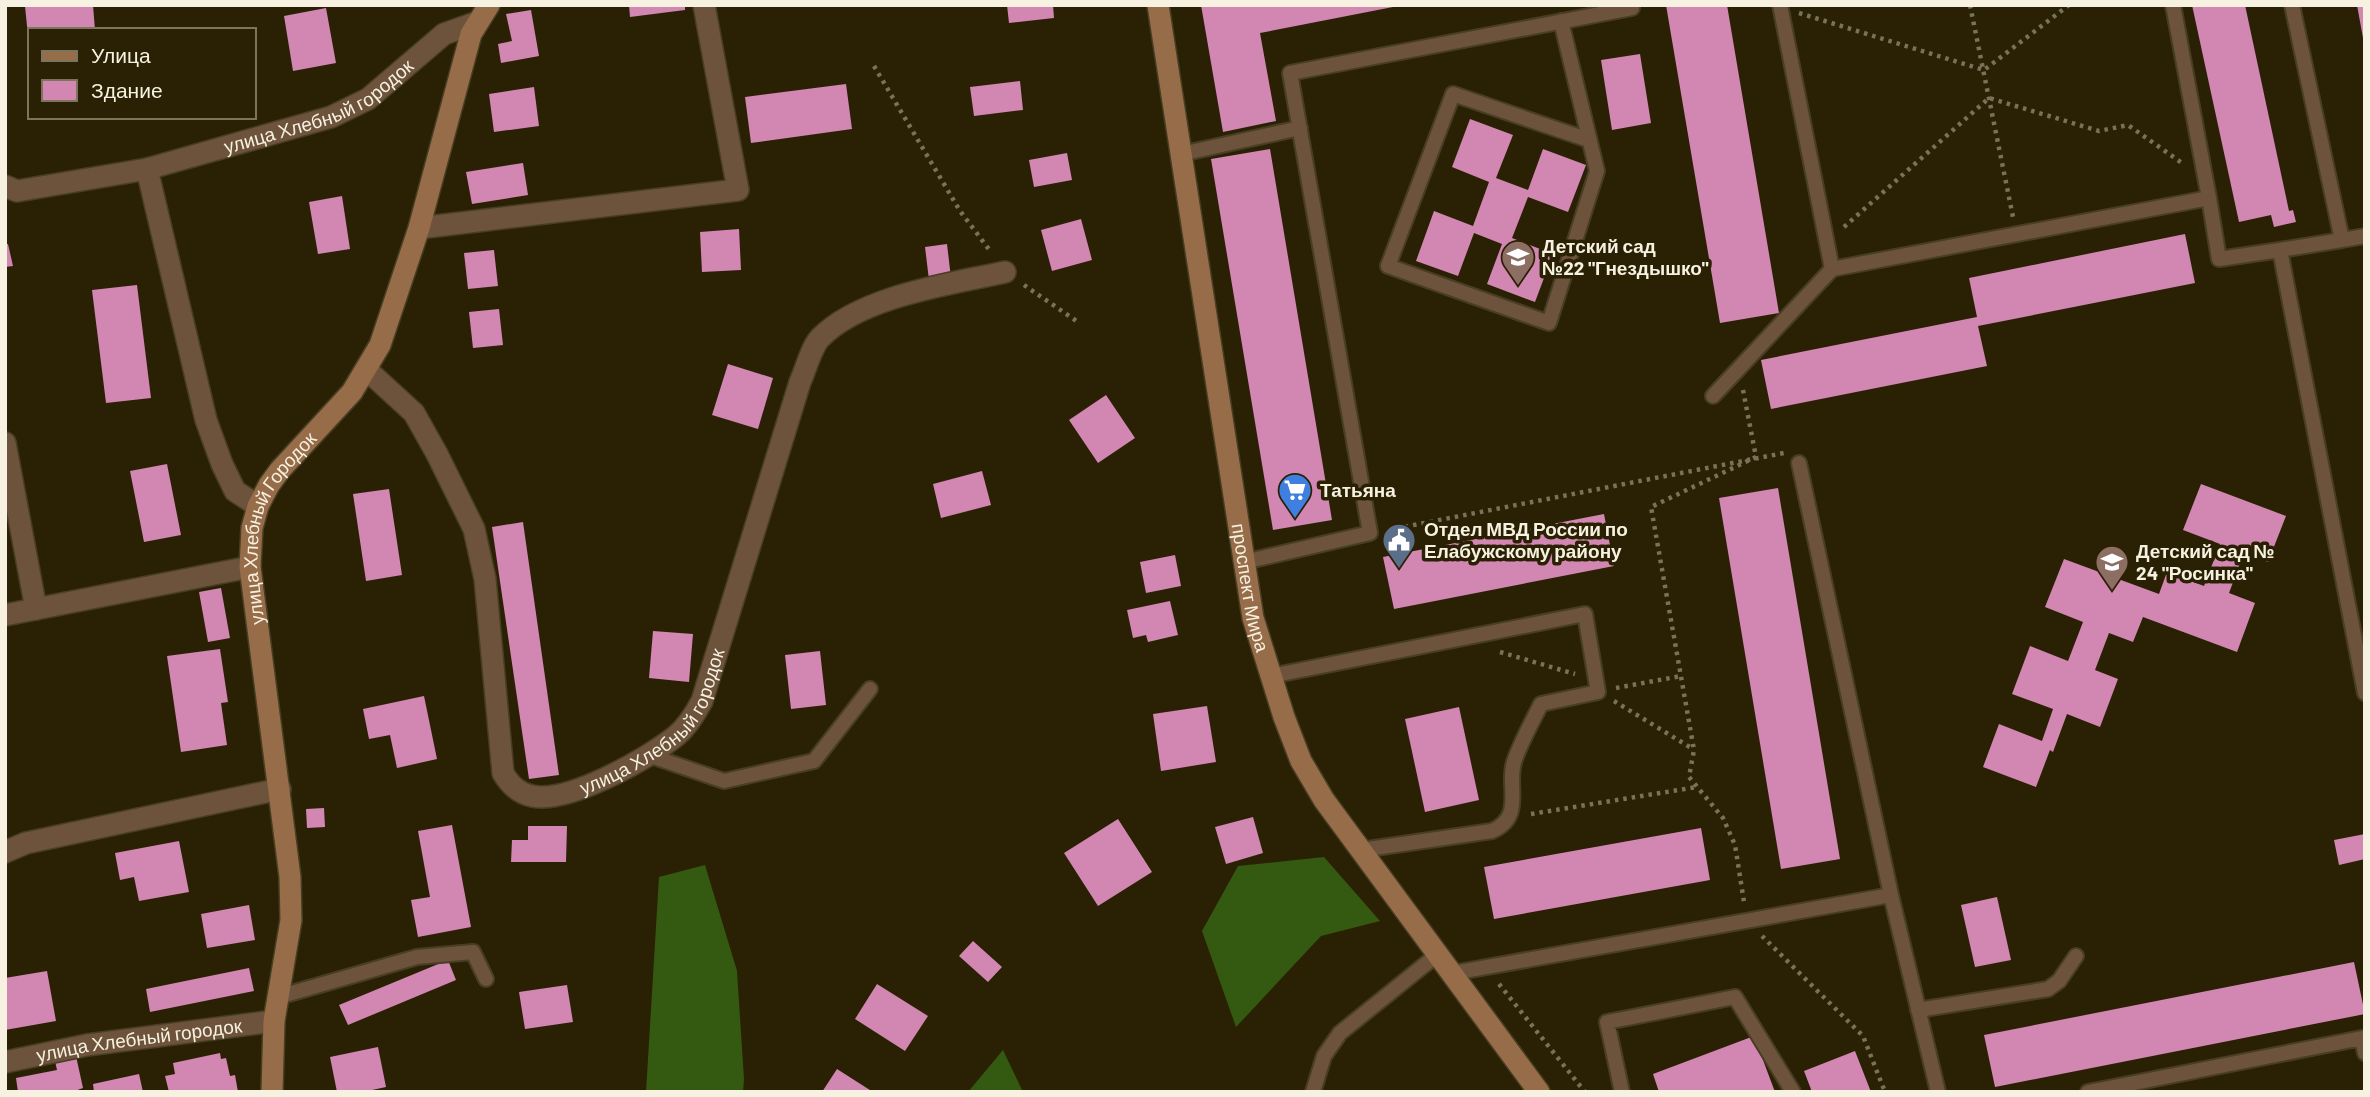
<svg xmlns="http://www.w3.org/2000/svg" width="2370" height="1097" font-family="Barlow,sans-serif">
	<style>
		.forest { fill: #345a11 }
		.building { fill: #d286b2 }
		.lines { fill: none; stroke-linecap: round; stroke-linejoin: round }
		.lane-casing { stroke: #473e23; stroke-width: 18 }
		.street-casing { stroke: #473e23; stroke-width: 24 }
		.secondary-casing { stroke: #473e23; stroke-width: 24 }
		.path { stroke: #797159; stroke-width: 4.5; stroke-dasharray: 3.5 5; stroke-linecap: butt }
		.lane { stroke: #6d523c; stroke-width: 14 }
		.street { stroke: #6d523c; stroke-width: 21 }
		.secondary { stroke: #976c49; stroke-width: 21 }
		.labels { text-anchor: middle; stroke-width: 7; stroke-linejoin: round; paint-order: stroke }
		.street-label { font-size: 19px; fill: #f6f1e0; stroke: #2a2104 }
		.poi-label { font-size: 19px; font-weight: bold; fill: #f6f1e0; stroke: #2a2104; text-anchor: start }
	</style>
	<rect width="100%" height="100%" fill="#2a2104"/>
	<path class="forest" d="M1324,857L1380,921L1321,936L1236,1027L1202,931L1238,866Z
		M705,865L737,971L744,1079L743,1092H646L659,877Z
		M1003,1050L1023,1092H968Z"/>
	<path class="building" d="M93,5L95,30H30L28,36L25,6Z
		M629,5H685V10L630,17Z
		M1007,5H1053L1054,18L1009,23Z
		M1201,5H1392L1393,7L1260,33L1276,121L1223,132Z
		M1666,5H1727L1779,313L1720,323Z
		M2192,5H2245L2289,211L2293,210L2296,222L2274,227L2271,215L2239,222Z
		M2357,5H2365V38H2363Z
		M326,8L336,63L293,71L284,16Z
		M531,10L539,56L501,63L498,44L512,41L506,14Z
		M1640,54L1651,123L1612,130L1601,60Z
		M1020,81L1023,110L974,116L970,87Z
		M846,84L852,129L751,143L745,97Z
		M534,87L539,126L494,132L489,94Z
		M1470,119L1513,135L1496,178L1528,190L1543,149L1586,165L1568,212L1528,197L1512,238L1553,254L1535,302L1487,284L1502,244L1474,233L1458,276L1416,261L1434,211L1473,226L1489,182L1452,167Z
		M1270,149L1332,520L1273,530L1211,159Z
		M1067,153L1072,180L1034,187L1029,160Z
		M523,163L528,195L472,204L466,172Z
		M342,196L350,249L318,254L309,202Z
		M1081,219L1092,260L1052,271L1041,230Z
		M739,229L741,270L702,272L700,232Z
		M2185,234L2195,283L1978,326L1987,366L1771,409L1761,360L1977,317L1969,278Z
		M5,244H8L13,266L5,267Z
		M947,244L951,278L929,280L925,247Z
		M494,250L498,286L468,289L464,253Z
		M137,285L151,398L106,403L92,290Z
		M499,309L503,345L473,348L469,312Z
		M728,364L773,378L758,429L712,415Z
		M1106,395L1135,438L1098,463L1069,420Z
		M167,464L181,535L144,542L130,471Z
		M982,471L991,505L941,518L933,484Z
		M2201,484L2286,516L2268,562L2244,553L2229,593L2255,603L2237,652L2143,617L2133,642L2109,633L2095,670L2118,679L2100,727L2067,714L2053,752L2050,750L2036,787L1983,767L1999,724L2042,741L2053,709L2012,694L2030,646L2068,661L2083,622L2045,607L2064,559L2159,594L2167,572L2204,586L2220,544L2183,530Z
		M1778,488L1840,859L1781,869L1719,498Z
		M389,489L402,575L366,581L353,494Z
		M1604,514L1614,566L1394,609L1383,557Z
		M523,522L559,775L529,779L492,527Z
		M1175,555L1181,586L1146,593L1140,562Z
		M221,588L230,638L208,642L199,592Z
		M1170,601L1178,635L1148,642L1146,635L1133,638L1127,610Z
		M653,631L693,634L689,682L649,678Z
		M220,649L228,702L221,703L227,745L181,752L167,656Z
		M820,651L826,705L791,709L785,655Z
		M424,696L437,759L397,768L390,735L369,739L363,709Z
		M1207,706L1216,762L1161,771L1153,714Z
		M1459,707L1479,800L1425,812L1405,719Z
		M324,808L325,827L307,828L306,809Z
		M1253,817L1263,853L1226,864L1215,827Z
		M1118,819L1152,872L1098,906L1064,853Z
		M452,825L471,927L418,937L411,900L430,897L418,831Z
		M528,826H567L566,862H511L512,840H528Z
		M1701,828L1710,880L1494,919L1484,867Z
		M2365,834V859L2339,865L2334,840Z
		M179,841L189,892L139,901L134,877L120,880L115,853Z
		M1997,897L2011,960L1975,967L1961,905Z
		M249,905L255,940L207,948L201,914Z
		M973,941L1002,967L988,982L959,956Z
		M448,960L456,980L348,1025L339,1005Z
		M2354,962L2365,1014L1995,1087L1984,1035Z
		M249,968L254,991L150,1012L146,989Z
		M47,971L56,1021L5,1030V978Z
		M877,984L928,1016L905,1051L855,1019Z
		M567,985L573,1022L525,1029L519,992Z
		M1754,1036L1775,1092H1659L1653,1074Z
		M378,1047L386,1087L363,1092H337L330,1057Z
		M1855,1051L1871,1092H1812L1804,1071Z
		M220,1053L221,1059L226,1058L230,1076L235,1075L238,1092H169L165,1076L175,1074L173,1063Z
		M76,1056L83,1088L72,1092H18L16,1078L57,1070L55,1061Z
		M837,1069L873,1092H822Z
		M139,1074L143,1092H94L93,1084Z"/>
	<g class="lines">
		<defs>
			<path id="lane" d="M1780,5L1832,269L2209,198L2173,5
				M2292,5L2342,240L2280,250L2365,693
				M1561,21L1597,171L1549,323L1388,266L1453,94L1589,140
				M1181,154L1300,128
				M2209,198L2219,259L2280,250
				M2342,240L2365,236
				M1713,396L1832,269
				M1799,463L1891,895
				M1244,562L1370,533L1290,73L1632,8
				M1271,676L1585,614L1598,692L1541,704C1532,722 1522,740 1515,759C1505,785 1526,816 1492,831L1361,850
				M648,755L724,781L814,761L870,689
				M1453,973L1891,895L1938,1092
				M278,997L417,957L473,952L486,979
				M1918,1010L2048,989L2059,981L2076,956
				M1313,1092L1324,1056L1340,1033L1438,954
				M1622,1092L1607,1022L1735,997L1793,1092
				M2088,1092L2362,1038L2365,1053"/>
			<g id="street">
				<path d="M147,169L206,420L222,464L235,491L258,506"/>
				<path id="s1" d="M5,186L17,191L147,169L331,117L368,99L444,34L478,22"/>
				<path d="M419,228L738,190L704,5"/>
				<path id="s2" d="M367,370L414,413L437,454L474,529L485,579L503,773C510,785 518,793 532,796C568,804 647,759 676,736C687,727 695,714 702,701L800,382C806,369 811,348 820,338C861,296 950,284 1005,272"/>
				<path d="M5,443L36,609"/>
				<path d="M5,615L250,567"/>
				<path d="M5,852L26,843L280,789"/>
				<path id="s3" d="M5,1062L87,1045L274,1021"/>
			</g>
			<g id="secondary">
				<path id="s4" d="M1158,5L1253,618L1284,717L1301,761L1324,800L1539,1092"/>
				<path id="s5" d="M272,1092L274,1021L291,920L290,877L250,567L252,528L258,506L269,485L280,470L352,392L380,345L419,228L471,34L489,5"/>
			</g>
		</defs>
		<use href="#lane" class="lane-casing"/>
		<use href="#street" class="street-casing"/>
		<use href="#secondary" class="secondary-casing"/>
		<path class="path" d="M1970,5L2013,217
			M1799,13L1984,70L2069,5
			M874,66L960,211L991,252
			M1844,227L1989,98L2099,131L2128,125L2182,163
			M1024,285L1078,322
			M1743,390L1756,457L1651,507L1694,750L1689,777L1723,818L1735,845L1744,902
			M1388,530L1784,453
			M1500,652L1575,674
			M1616,688L1681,676
			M1614,701L1693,749
			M1531,814L1697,787
			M1762,936L1863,1036L1885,1092
			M1499,984L1585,1092"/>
		<use href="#lane" class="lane"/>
		<use href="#street" class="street"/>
		<use href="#secondary" class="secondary"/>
	</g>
	<defs>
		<symbol id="school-pin" viewBox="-11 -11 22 30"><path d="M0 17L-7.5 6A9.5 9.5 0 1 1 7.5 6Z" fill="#8d6e63" stroke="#2a2104"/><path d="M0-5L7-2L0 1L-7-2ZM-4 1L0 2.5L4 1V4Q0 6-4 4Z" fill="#fff"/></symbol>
		<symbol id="supermarket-pin" viewBox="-11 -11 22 30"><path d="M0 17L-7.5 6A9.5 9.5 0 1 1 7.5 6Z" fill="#3f7fe0" stroke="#2a2104"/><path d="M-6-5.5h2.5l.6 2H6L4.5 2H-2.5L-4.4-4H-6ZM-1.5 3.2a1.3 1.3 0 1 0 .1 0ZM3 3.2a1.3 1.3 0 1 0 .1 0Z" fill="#fff"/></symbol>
		<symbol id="civic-pin" viewBox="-11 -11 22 30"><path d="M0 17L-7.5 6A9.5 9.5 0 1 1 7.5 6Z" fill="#5c6f8a" stroke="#2a2104"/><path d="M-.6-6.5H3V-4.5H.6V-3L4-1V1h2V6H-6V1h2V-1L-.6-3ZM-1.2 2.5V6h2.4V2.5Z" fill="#fff"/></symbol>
	</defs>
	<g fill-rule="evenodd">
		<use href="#school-pin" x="1499" y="238" width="38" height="52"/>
		<use href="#supermarket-pin" x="1276" y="471" width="38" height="52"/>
		<use href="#civic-pin" x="1380" y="521" width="38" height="52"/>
		<use href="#school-pin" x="2093" y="543" width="38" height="52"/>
	</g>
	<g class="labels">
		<g class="street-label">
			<text dy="7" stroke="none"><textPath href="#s1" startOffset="329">улица Хлебный городок</textPath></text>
			<text dy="7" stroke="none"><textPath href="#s5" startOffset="576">улица Хлебный Городок</textPath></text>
			<text dy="7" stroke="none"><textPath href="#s4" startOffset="590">проспект Мира</textPath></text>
			<text dy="7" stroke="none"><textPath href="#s2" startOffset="632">улица Хлебный городок</textPath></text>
			<text dy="7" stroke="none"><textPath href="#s3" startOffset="136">улица Хлебный городок</textPath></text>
		</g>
		<g class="poi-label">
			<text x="1542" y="253">Детский сад<tspan x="1542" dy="22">№22 "Гнездышко"</tspan></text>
			<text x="1320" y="497">Татьяна</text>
			<text x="1424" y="536">Отдел МВД России по<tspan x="1424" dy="22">Елабужскому району</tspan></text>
			<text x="2136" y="558">Детский сад №<tspan x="2136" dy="22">24 "Росинка"</tspan></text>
		</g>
	</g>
	<rect width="2370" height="1097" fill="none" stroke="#f6f1e0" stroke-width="14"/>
	<rect x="28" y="28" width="228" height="91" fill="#2a2104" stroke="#7c745c" stroke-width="2"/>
	<rect x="42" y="51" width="35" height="10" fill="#976c49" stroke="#7c745c" stroke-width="2"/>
	<text x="91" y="63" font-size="21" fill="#f6f1e0">Улица</text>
	<rect x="42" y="80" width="35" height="21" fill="#d286b2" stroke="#7c745c" stroke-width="2"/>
	<text x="91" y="98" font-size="21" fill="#f6f1e0">Здание</text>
</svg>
